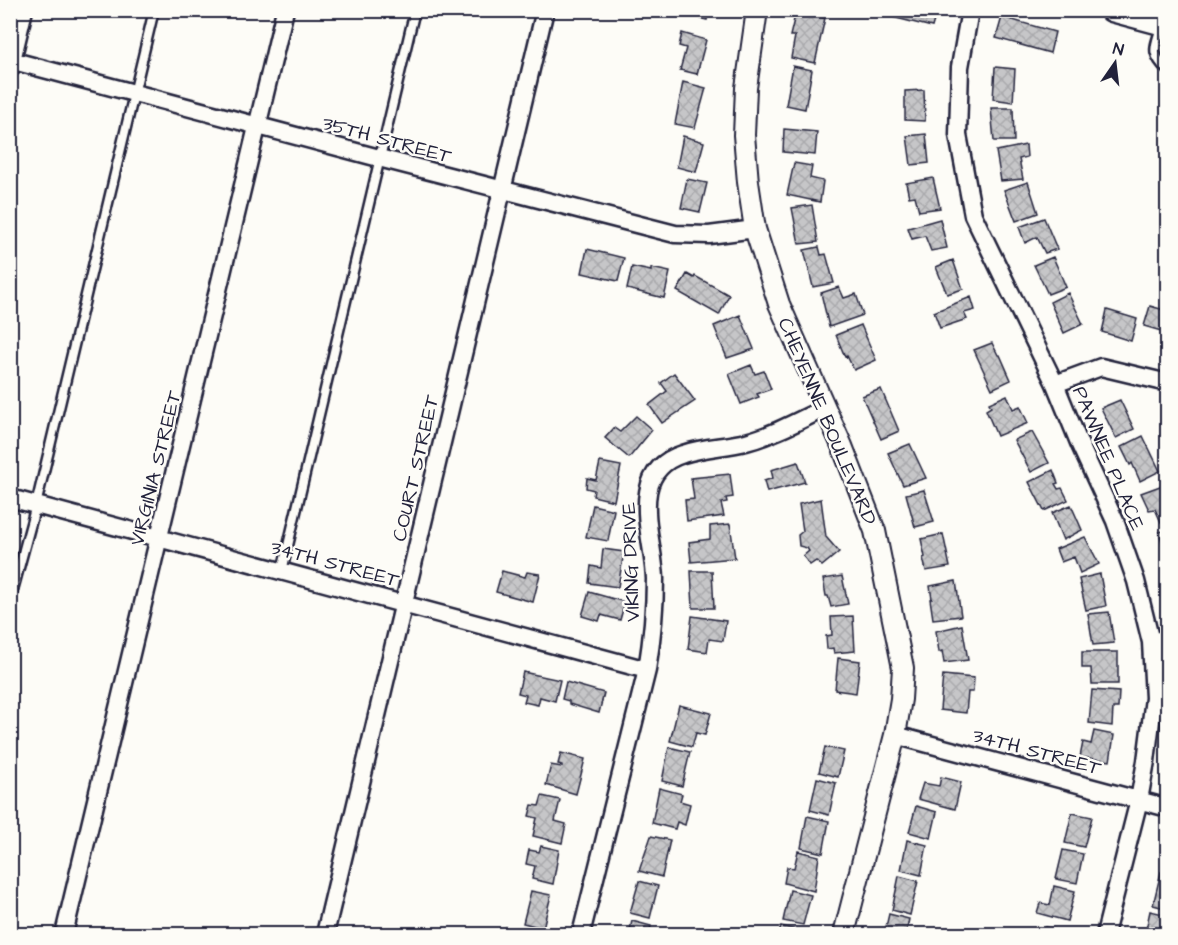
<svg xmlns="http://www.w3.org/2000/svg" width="1178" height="945" font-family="'Architects Daughter',sans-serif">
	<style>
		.building { fill: url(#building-cross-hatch); stroke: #22223b; stroke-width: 1.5 }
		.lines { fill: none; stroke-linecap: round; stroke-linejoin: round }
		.service-casing { stroke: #22223b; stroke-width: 13 }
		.minor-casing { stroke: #22223b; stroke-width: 21 }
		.tertiary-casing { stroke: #22223b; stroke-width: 24 }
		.secondary-casing { stroke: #22223b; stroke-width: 27 }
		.service { stroke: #fdfcf7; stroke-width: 8 }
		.minor { stroke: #fdfcf7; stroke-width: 16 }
		.tertiary { stroke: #fdfcf7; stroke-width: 20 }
		.secondary { stroke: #fdfcf7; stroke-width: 22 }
		.labels { text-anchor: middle; stroke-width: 5; stroke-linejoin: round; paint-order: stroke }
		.street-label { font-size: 20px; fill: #22223b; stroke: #fdfcf7 }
	</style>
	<defs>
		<pattern id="building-cross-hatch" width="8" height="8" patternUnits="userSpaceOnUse" patternTransform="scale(1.5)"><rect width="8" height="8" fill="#c6c6c8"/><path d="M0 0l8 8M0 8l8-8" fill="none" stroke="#aaaaad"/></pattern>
	</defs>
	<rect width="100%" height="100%" fill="#fdfcf7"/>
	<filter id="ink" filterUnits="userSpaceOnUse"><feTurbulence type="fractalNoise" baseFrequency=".0167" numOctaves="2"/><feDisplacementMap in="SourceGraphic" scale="12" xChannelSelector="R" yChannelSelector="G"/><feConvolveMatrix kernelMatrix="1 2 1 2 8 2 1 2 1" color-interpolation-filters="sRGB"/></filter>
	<g filter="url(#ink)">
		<path class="building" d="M691,10H709L707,20L690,16Z
			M894,10H937L932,27L892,17Z
			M796,11L825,18L815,63L791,58L795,36H790Z
			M1002,17L1055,32L1050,53L996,38Z
			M682,33L706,40L697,74L680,70L686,48L679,46Z
			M793,66L812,70L805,109L786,105Z
			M995,67L1015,69L1013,102L993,99Z
			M683,82L706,88L695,128L675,124Z
			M924,90L925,121L905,120V91Z
			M991,108H1013L1014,141H994Z
			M784,129L817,132L815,155L783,152Z
			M926,134L929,163L911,165L907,136Z
			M683,136L704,142L696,172L677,167Z
			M1026,145L1027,157L1019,159L1023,179L1001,181L996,151Z
			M794,163L812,166L810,178L823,181L820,202L787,195Z
			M933,178L940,208L919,211L915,196L909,197L906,183Z
			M687,179L707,183L700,212L681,208Z
			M1028,182L1038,213L1016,221L1004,190Z
			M812,205L818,242L799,244L792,208Z
			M1044,218L1057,249L1045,253L1037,237L1025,243L1019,227Z
			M940,219L947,248L931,251L925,236L912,239L908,228Z
			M819,247L821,255L826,254L834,283L813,287L804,250Z
			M587,249L624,258L618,281L582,273Z
			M1053,257L1066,287L1048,294L1034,265Z
			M953,260L963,289L947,294L936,267Z
			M632,267L651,271V268L670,272L664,298L627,289Z
			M687,274L694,278L695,276L729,295L719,315L677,291Z
			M839,287L844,298L856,294L863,315L829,327L821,293Z
			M1068,293L1083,324L1064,333L1050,302Z
			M971,297L975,310L964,313L967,319L940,328L934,312Z
			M1150,306L1168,311V333L1144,326Z
			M1107,310L1137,319L1131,341L1102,332Z
			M740,315L754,349L727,358L714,326Z
			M861,325L876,360L854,370L847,356L845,357L836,335Z
			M992,343L998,355H1000L1011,380L992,389L974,350Z
			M751,365L755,374L764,371L771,389L757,394L759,397L741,404L729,374Z
			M674,373L695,401L662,423L649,405L667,391L661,383Z
			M881,389L899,431L881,439L862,396Z
			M1007,395L1013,409L1020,406L1028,423L997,436L986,410L991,407L989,403Z
			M1120,400L1134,429L1116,438L1101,408Z
			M636,416L652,430L629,458L605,438L614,428L620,432Z
			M1032,432L1049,463L1031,472L1014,440Z
			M1143,436L1160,471L1140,481L1132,463L1130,465L1121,447Z
			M910,444L926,478L903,485L888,453Z
			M600,462L621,466L614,501L593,496L594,490L586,488L587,478L596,480Z
			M798,462L805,482L767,492L764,481L773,478L771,470Z
			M1053,470L1058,483L1055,484L1058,489L1062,488L1068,500L1044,511L1029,482Z
			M730,474L733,497L726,498L727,502L721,503L724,516L687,521L685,500L694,499L691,478Z
			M1168,483V520L1161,522L1155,509L1149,510L1141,493Z
			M924,490L934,522L915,527L906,494Z
			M821,499L826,537L839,552L822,566L816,561L810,565L803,556L809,551L807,548L799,546L798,535L803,531L799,504Z
			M593,505L614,510L608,541L586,537Z
			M1071,505L1082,530L1063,540L1052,513Z
			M730,524L735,558L691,562L689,542L710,539V526Z
			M1168,530V554H1166L1159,532Z
			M943,534L950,567L926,571L923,558L925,557L921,539Z
			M1085,537L1099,564L1080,573L1074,557L1061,562L1056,549Z
			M603,549L624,552L618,587L589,583L591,566L601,568Z
			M502,571L525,577L527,572L540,574L533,602L496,592Z
			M691,571H712L714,608H693Z
			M1100,574L1106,606L1086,610L1079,579Z
			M842,576L848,604L831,607L828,596H826L823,579Z
			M956,581L961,616L933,619L930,599H932L930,586Z
			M589,592L625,602L620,620L601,615L599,621L582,616Z
			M1109,612L1114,643L1093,645L1088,614Z
			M692,616L726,621L723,641L709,639L707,652L688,649Z
			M853,616L855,651L834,653L833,648L827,649L826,636L832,635L831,617Z
			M962,625L968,660L944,663L942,651L939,652L936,631Z
			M1082,652H1118V684H1092L1091,668H1082Z
			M838,658L860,661L856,693L835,690Z
			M523,672L560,680L555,701L540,697L538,705L524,702L526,695L518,693Z
			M943,675L974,678L973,692H968L966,713L940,710Z
			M566,682L604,693L599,713L569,704V701L562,699Z
			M1092,690L1119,692L1118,708H1113L1112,726L1089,723Z
			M679,705L711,713L705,735L696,733L692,747L670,741Z
			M1094,731L1114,735L1110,761L1080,757L1083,742L1091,744Z
			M669,747L690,752L682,786L662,781Z
			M825,747L844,751L838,777L819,772Z
			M561,753L585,759L576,794L546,785L551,765L562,767V765L558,764Z
			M941,777L961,782L955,809L918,799L923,783L939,786Z
			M817,778L836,783L829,815L810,810Z
			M659,788L682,794L680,801L690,804L685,825L677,822L675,829L652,823Z
			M542,796L560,800L555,821L566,824L562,843L533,836L537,818L529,816L532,805L539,806Z
			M916,806L937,812L931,838L909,832Z
			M1072,813L1092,817L1084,847L1065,843Z
			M807,816L829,821L823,853L801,848Z
			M651,836L670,840L662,877L639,871Z
			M907,840L927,845L921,875L901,870Z
			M541,846L559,850L553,884L532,879L535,866L526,864L529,850L539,852Z
			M1063,850L1083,854L1077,883L1056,879Z
			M798,851L819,856L814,891L784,883L787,867L794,868Z
			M1161,872L1168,874V909L1153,905Z
			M899,876L918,881L910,915L892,910Z
			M639,881L658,886L650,918L630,913Z
			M1054,886L1075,891L1067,921L1037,913L1040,903L1050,905Z
			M790,890L811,895L803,925L783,921Z
			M531,891L551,895L543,928L523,923Z
			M1150,911L1168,915V934H1145Z
			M889,914L909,919L906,934H887V931H885Z
			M632,921L651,926L649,934H629Z
			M781,926L801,931L800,934H779Z
			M505,927L531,933V934H503Z
			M1045,927L1062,931L1061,934H1044Z"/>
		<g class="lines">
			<defs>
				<path id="service" d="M1162,24C1155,48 1149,52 1168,71
					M282,571L415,10
					M10,601L36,505L154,10"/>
				<path id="minor" d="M970,10L960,67L958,135L973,215L1055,384L1080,445L1115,521L1136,581L1151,642L1154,698L1146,761L1139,800L1105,934
					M10,60L379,158L675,234L709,235L755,229
					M10,69L24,10
					M1055,384L1101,367L1168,383
					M10,498L647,670
					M1151,642L1168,638
					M895,735L1168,808
					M64,934L285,10
					M325,934L545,10
					M581,934L647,670C652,639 655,610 655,579C654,537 625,472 683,454C703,447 725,447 746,442C773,435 800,420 825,408"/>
				<path id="tertiary" d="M757,10L746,88L744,135L748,182L755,229L779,304L842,446L875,531L903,668L901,699L895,735L844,934"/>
				<path id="secondary" d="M1112,10L1168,25"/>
			</defs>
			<use href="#service" class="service-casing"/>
			<use href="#minor" class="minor-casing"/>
			<use href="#tertiary" class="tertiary-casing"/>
			<use href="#secondary" class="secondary-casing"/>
			<use href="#service" class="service"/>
			<use href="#minor" class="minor"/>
			<use href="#tertiary" class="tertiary"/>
			<use href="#secondary" class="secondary"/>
		</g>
	</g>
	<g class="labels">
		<g class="street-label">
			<text transform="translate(387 139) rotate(15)" y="7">35TH STREET</text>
			<text transform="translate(828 421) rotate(67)" y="7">CHEYENNE BOULEVARD</text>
			<text transform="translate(1109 458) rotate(67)" y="7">PAWNEE PLACE</text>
			<text transform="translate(155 468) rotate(-76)" y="7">VIRGINIA STREET</text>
			<text transform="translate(415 468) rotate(-77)" y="7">COURT STREET</text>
			<text transform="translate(630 562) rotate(-92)" y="7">VIKING DRIVE</text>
			<text transform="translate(335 563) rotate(15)" y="7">34TH STREET</text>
			<text transform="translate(1037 751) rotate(15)" y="7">34TH STREET</text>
		</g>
	</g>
	<rect width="1178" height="945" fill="none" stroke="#fdfcf7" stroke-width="36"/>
	<rect x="18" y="18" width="1142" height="909" fill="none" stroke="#22223b" stroke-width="2" filter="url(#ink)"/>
	<g transform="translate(1115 63) rotate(14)" stroke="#fdfcf7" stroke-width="4.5" paint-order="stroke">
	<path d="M0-4.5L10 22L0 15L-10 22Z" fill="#22223b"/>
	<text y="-9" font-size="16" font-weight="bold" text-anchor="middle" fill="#22223b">N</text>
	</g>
</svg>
